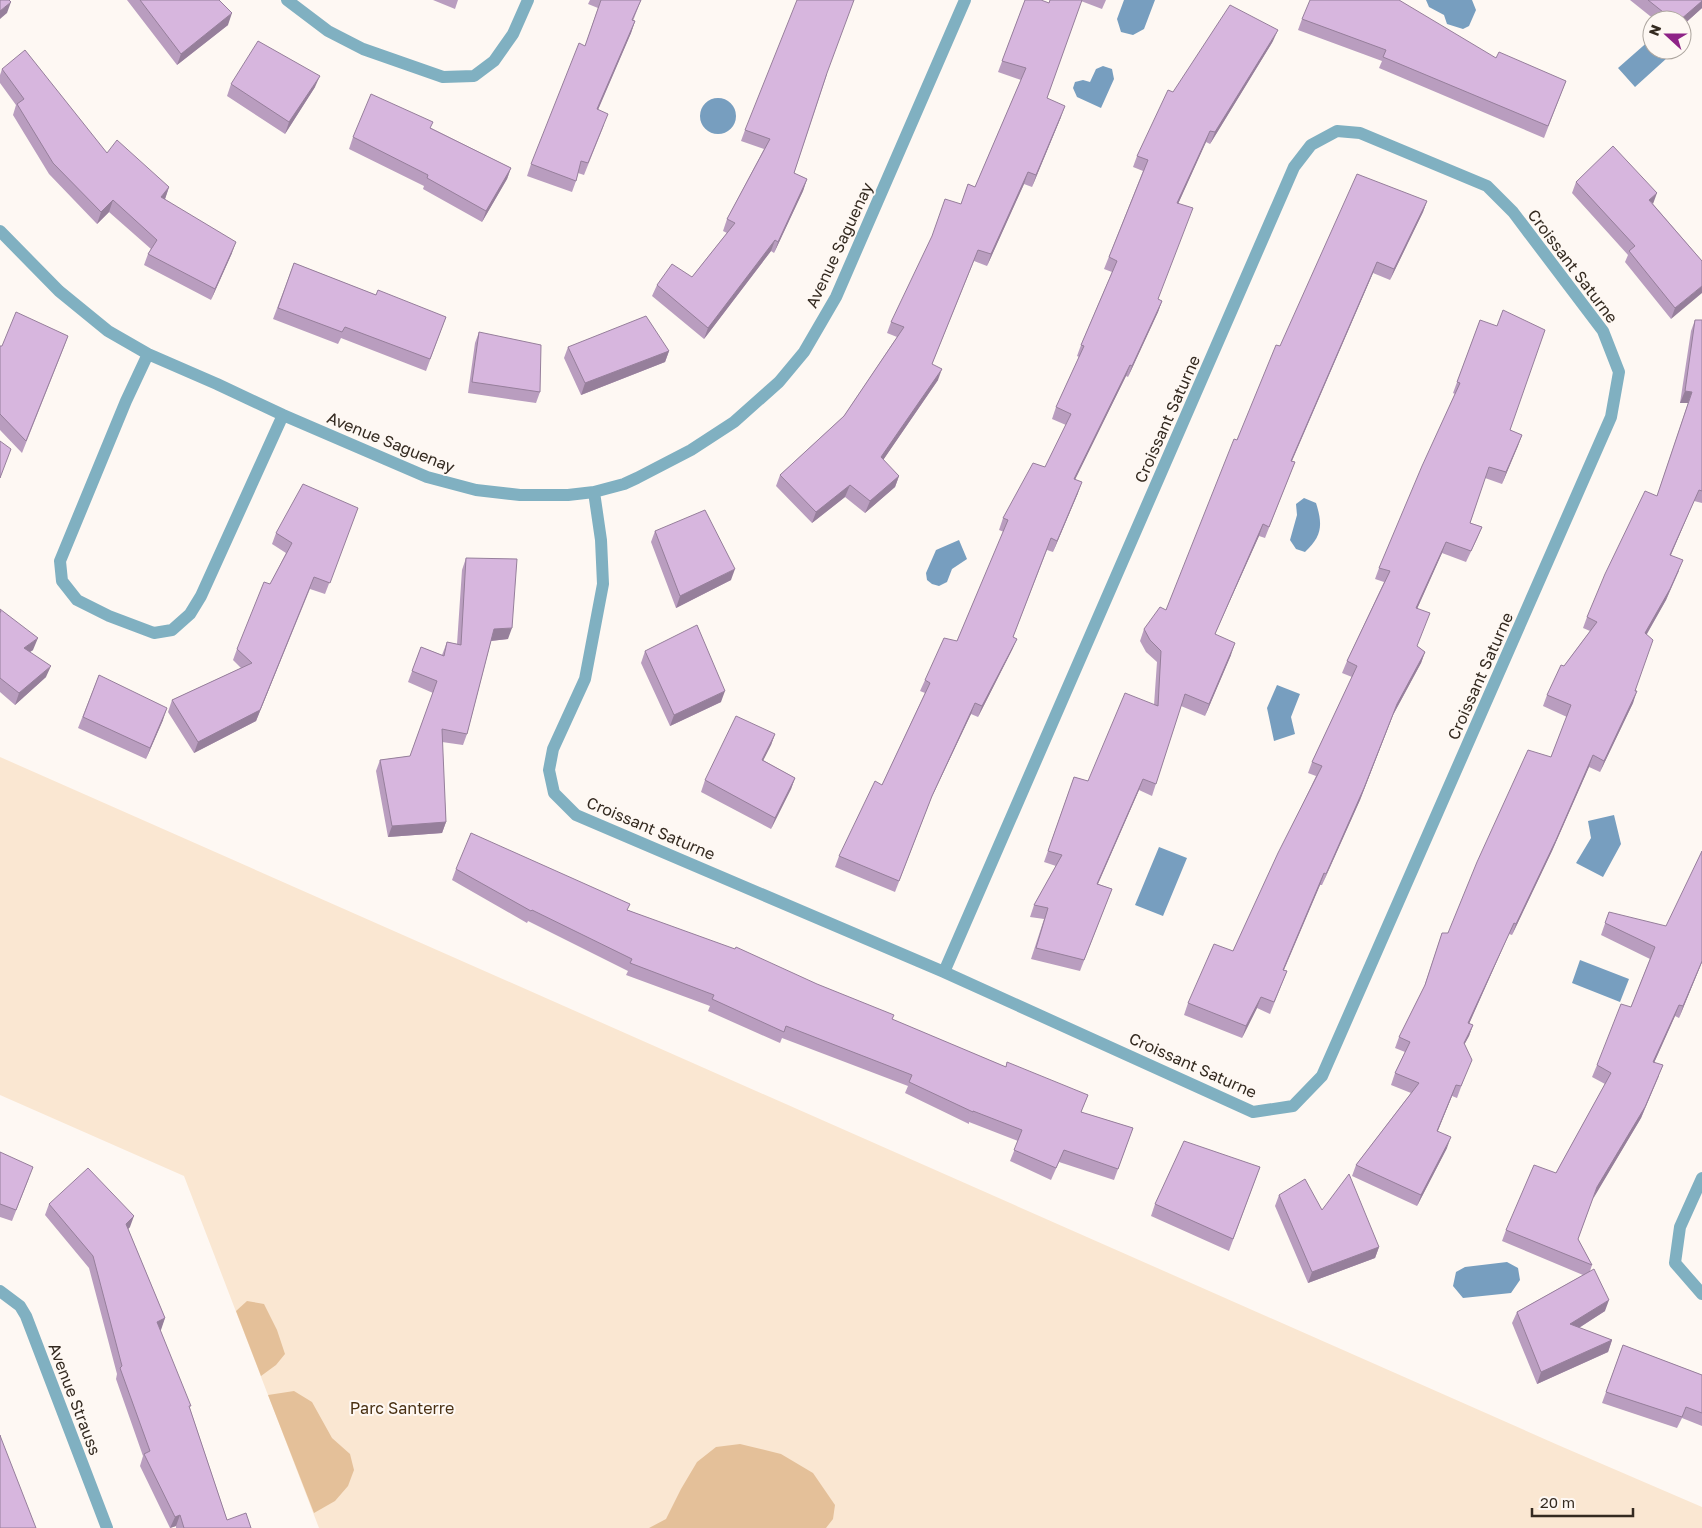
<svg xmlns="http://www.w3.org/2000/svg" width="1702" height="1528" font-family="'Golos Text',sans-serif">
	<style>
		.green { fill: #fae7d2 }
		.forest { fill: #e4c099 }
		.water { fill: #779ebf }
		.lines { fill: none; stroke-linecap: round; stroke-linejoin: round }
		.minor { stroke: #80b0c1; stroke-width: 12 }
		.wall { fill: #b99dbf }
		.shaded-wall { fill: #967f9b }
		.building { fill: #d7b6de; stroke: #967f9b }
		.labels { text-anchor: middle; stroke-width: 4; stroke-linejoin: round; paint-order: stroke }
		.street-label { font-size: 16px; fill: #342a20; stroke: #fef8f3 }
		.park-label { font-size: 16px; fill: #493012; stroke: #fef8f3 }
	</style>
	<rect width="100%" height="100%" fill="#fef8f3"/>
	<path class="green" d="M0,757L1558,1445L1702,1507V1528H319L184,1176L0,1095Z"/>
	<path class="forest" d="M247,1301L264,1304L277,1330L285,1354L276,1365L261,1376L236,1311Z
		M294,1391L312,1402L332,1438L350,1454L354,1470L348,1486L335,1501L314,1513L268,1395Z
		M740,1444L781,1454L813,1473L835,1505L833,1519L826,1528H649L666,1519L681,1489L697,1462L716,1447Z"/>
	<path class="water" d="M1124,0H1155L1144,29L1133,35L1121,32L1117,19Z
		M1426,0H1472L1476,10L1469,26L1463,29L1447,24L1444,15L1429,7Z
		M1651,39L1652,50H1660L1667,58L1635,87L1618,68Z
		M1103,66L1112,69L1114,79L1101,108L1077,97L1073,88L1075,82L1083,80L1090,82L1096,69Z
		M700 116a18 18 0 1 1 36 0a18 18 0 1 1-36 0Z
		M1304,498L1316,503C1323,525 1322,536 1305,552L1296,549L1290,540L1297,515L1296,504Z
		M959,540L967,559L952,569L947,582L939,586L932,584L927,580L926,573L936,550Z
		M1277,685L1300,694L1291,717L1295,734L1274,741L1267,708Z
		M1614,815L1621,844L1603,877L1576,863L1591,838L1588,821Z
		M1159,847L1187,858L1163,916L1135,905Z
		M1580,960L1629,979L1620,1002L1572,983Z
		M1507,1262L1518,1268L1520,1280L1511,1293L1463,1298L1453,1286L1456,1272L1465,1267Z"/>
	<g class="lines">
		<path class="minor" d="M287,0L328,31L363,49L443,77L474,76L494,61L513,34L528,0
			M0,231L59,291L108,331L148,354L217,384L283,415L427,477L476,490L520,495H568L594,492L624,484L637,478L691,450L734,422L779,382L804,352L836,297L965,0
			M148,354L126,401L60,561L62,581L77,600L109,616L154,633L172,630L190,614L201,596L283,415
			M594,492L601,540L603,584L585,679L553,749L549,770L554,793L576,815L944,972L1253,1112L1293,1106L1322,1076L1611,417L1619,372L1603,331L1513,212L1487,186L1360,133L1337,131L1311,145L1294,167L944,972
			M1702,1178L1680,1227L1675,1263L1702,1294
			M0,1291L20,1306L26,1316L107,1528"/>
	</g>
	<path class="wall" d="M127,0H219L228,25L177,65Z
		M433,0H458L455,9Z
		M590,0H641L633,21H635L631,33L598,110L604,125L584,175L578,173L576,181L572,192L527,176L531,164L585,46L598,8L588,4Z
		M1025,0L1049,3L1050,0H1106L1102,9L1081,1L1047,98L1061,117L1032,187L1024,184L987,266L974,261L932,364L938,380L883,460L899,476L895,487L865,513L845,497L812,523L776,486L780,475L844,416L897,337L887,333L891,322L961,204L968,184L975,187L1021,80L998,72Z
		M1630,0H1702V8L1682,26V20H1655Z
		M1302,19L1496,58L1566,81L1544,138L1379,68L1382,61L1298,30Z
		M1273,41L1210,144L1206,142L1178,204L1158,299L1162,301L1158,312L1128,377L1126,376L1075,479L1078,493L1053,552L1047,550L1013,637L1017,639L1012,650L978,717L971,714L927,807L895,892L835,867L839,856L882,785L925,693L920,691L925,680L957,641L1004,532L999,530L1003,518L1045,467L1066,425L1052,419L1056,407L1079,357L1077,356L1081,345L1112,272L1104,269L1143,171L1133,167L1137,156L1173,92Z
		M2,69L107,153L169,187L165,199L232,253L211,300L144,265L148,254L151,249L109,212L97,224L49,174L13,115L16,105L0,83V75Z
		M827,74L794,173L807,179L803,191L774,253L771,251L704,339L652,296L657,285L692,277L727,233L723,231L727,219L764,149L741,141L745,130Z
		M231,84L315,87L285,134L227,96Z
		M431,128L511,168L507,179L482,222L423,189L424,186L349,149L353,137Z
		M1576,182L1653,204L1702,261L1671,319L1625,262L1628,255L1572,193Z
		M1427,201L1423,212L1390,280L1373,273L1292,461L1295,462L1265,538L1259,536L1215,634L1231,655L1205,716L1181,706L1152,796L1139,790L1098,884L1112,889L1080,971L1031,959L1044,919L1030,917L1034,905L1056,866L1044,862L1074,777L1088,781L1154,705L1157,662L1146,652L1140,641L1144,629L1166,610L1237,440L1280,346Z
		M294,263L376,295L446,317L426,371L341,338L338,344L273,319Z
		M1480,320L1510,430L1522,435L1502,484L1485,478L1470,523L1482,527L1477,539L1466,562L1442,553L1417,609V646L1425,652L1421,663L1393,715L1360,800L1322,885H1320L1284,970L1287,971L1270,1014L1257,1008L1242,1038L1184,1015L1188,1003L1233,951L1316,776L1308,773L1312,762L1352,677L1342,673L1347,661L1384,582L1375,579L1379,568L1455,394L1453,393Z
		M1695,320H1702V503L1694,501L1671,555L1679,571L1666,600L1647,634L1633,703L1600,772L1589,767L1552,851L1512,935L1509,934L1469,1024L1473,1025L1469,1036L1464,1045L1467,1071L1457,1098L1452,1096L1437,1132L1447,1148L1417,1206L1352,1176L1356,1165L1411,1093L1391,1085L1395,1073L1405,1052L1395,1048L1399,1037L1424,987L1442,933H1448L1551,757L1567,717L1543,706L1547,695L1564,666L1590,631L1583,628L1587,617L1657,496L1688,403H1680L1691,331Z
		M479,332L540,392L536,403L468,393L475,343Z
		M68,336L64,347L22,453L0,430V346H2Z
		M568,347L669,351L665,362L581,395L564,358Z
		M358,508L325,594L310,589L256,721L194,753L168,712L172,700L241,668L233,660L237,649L286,553L272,544L276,533Z
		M655,531L731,580L676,608L651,542Z
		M466,558L508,639L491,641L467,734L463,745L442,742L446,822L442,833L388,837L376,771L380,760L410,756L433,693L408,682L421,647L442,655L447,642L457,644L462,570Z
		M0,609L33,650L30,652L46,677L15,705L0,692Z
		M645,651L721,702L670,726L641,663Z
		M99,675L163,720L146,759L78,728Z
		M775,734L771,745L763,760L795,778L791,789L771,829L701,792L705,780Z
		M456,869L628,910L1006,1067L1088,1095L1081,1112L1133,1128L1114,1180L1059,1162L1051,1180L1010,1161L1018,1141L969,1122V1124L905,1093L908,1086L782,1038L780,1043L708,1011L710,1006L626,975L628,971L528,921L527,923L452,880Z
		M1609,912L1702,962L1679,1018L1675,1016L1654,1063L1659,1076L1641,1118L1593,1198L1578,1239L1592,1265L1590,1271L1605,1311L1579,1328L1612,1340L1608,1352L1537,1384L1512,1323L1517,1312L1583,1275L1502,1241L1506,1230L1556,1173L1605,1084L1592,1077L1597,1065L1631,1007L1650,959L1601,935Z
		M0,1152L29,1178L12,1221L0,1217Z
		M1260,1167L1229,1251L1151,1216L1155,1204Z
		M1279,1195L1379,1247L1375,1258L1308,1283L1275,1206Z
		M49,1204L130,1227L128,1229L165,1318L160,1330L190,1409L227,1520L251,1528H176V1526L170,1528L140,1466L143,1456L116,1379L117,1374L89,1268L45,1215Z
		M1623,1345L1702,1375V1426L1682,1418L1677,1428L1602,1403Z"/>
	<path class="shaded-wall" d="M1702,1V8L1682,26V20H1680Z
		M11,2L7,13L0,19V11Z
		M232,13L228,25L177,65L181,54Z
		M635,21L631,33L593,121L597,109Z
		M1278,30L1273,41L1210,144L1215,132Z
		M320,76L315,87L285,134L289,122Z
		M1065,106L1061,117L1032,187L1036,175Z
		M1210,131L1206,142L1173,215L1177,203Z
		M511,168L507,179L482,222L486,211Z
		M1028,172L1024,184L987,266L991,254Z
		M807,179L803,191L774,253L778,242Z
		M169,187L165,199L157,209L161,197Z
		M1657,193L1653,204L1649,200Z
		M113,200L109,212L97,224L101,212Z
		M1427,201L1423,212L1390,280L1394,269Z
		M775,240L771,251L704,339L708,328Z
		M236,242L232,253L211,300L215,289Z
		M1377,262L1373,273L1287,472L1291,461Z
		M1702,286V293L1671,319L1675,308Z
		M1162,301L1158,312L1128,377L1132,366Z
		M669,351L665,362L581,395L585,383Z
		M1130,365L1126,376L1070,490L1074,479Z
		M942,369L938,380L877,469L881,457Z
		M1685,391L1692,392L1688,403H1680Z
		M1522,435L1518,446L1502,484L1506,472Z
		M899,476L895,487L865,513L870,501Z
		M1082,482L1078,493L1053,552L1057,541Z
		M850,485L845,497L812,523L816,512Z
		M1699,490L1694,501L1666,566L1670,555Z
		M1263,524L1259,536L1210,645L1215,634Z
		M1446,542L1442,553L1412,620L1416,608Z
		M1683,560L1666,600L1641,644L1645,633Z
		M735,569L731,580L676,608L680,596Z
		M314,577L256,721L194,753L198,742Z
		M512,628L508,639L490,641L494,629Z
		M38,638L33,650L19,659L24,648Z
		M1017,639L1012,650L978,717L982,706Z
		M1235,643L1231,655L1205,716L1209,704Z
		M1425,652L1421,663L1393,715L1360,800L1322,885L1397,704Z
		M51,666L46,677L15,705L19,693Z
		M725,691L721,702L670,726L674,715Z
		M1637,691L1633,703L1600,772L1604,761Z
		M975,703L971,714L927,807L895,892L932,796Z
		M167,708L163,720L146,759L150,748Z
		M775,734L771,745L758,771L762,760Z
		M1593,755L1589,767L1552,851L1512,935L1516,924Z
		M795,778L791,789L771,829L775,818Z
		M1143,779L1139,790L1093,895L1097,884Z
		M446,822L442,833L388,837L392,826Z
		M1324,873L1320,885L1279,981L1283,970Z
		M1514,923L1509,934L1464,1035L1468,1023Z
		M1702,961V962L1679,1018L1683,1006Z
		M1261,997L1257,1008L1242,1038L1246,1026Z
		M1679,1005L1675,1016L1649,1074L1653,1062Z
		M1473,1025L1469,1036L1459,1054L1464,1043Z
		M1663,1065L1641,1118L1593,1199L1597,1187Z
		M1456,1085L1452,1096L1433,1143L1437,1131Z
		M1451,1137L1447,1148L1417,1206L1421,1195Z
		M134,1216L130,1227L122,1235L126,1224Z
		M1379,1247L1375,1258L1308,1283L1312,1272Z
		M1609,1300L1605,1311L1566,1336L1570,1324Z
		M165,1318L161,1330L152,1334L157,1322Z
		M1612,1340L1608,1352L1537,1384L1541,1372Z
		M180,1515L176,1526L170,1528L175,1517Z"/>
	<path class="building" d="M0,0H9L11,2L0,11Z
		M140,0H219L232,13L181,54Z
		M601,0H641L632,20L635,21L597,109L608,114L588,163L581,161L576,181L531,164L579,43L585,46Z
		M797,0H854L827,73L794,173L807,179L778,242L775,240L708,328L657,285L672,264L692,277L735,223L727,219L770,139L745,130Z
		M1025,0H1041L1049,3L1050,0H1082L1047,98L1065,106L1036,175L1028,172L991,254L978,250L932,364L942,369L881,457L899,476L870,501L850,485L816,512L780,475L844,416L904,327L891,322L932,236L945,199L961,204L968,184L975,187L1026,68L1002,61Z
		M1310,0H1399L1496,58L1499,52L1566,81L1548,126L1383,57L1386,50L1302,19Z
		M1648,0H1702V1L1680,20H1673Z
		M1230,5L1278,30L1215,132L1210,131L1177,203L1193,208L1158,299L1162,301L1132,366L1130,365L1074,479L1082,482L1057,541L1051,538L1013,637L1017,639L982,706L975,703L932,796L899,881L839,856L875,781L882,785L930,683L925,680L944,638L957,641L1008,520L1003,518L1033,463L1045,467L1071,414L1056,407L1084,346L1081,345L1117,261L1109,257L1148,160L1137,156L1168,90L1173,92Z
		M258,41L320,76L289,122L231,84Z
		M25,50L107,153L117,140L169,187L161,197L236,242L215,289L148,254L157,240L113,200L101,212L53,163L17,104L24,99L2,69Z
		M371,94L433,122L430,128L511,168L486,211L427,178L428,175L353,137Z
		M1613,146L1657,193L1649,200L1702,261V286L1675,308L1629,251L1635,246L1576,182Z
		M1357,174L1427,201L1394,269L1377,262L1291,461L1295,462L1269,527L1263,524L1215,634L1235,643L1209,704L1185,694L1156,784L1143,779L1097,884L1112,889L1084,960L1036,948L1048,908L1034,905L1062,855L1048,851L1074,777L1088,781L1125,693L1158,706L1161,651L1150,640L1144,629L1160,607L1166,610L1234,439L1237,440L1276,345L1280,346Z
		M294,263L376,295L378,290L446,317L430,359L345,327L342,332L278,308Z
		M1503,310L1545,330L1510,430L1522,435L1506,472L1489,467L1470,523L1482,527L1471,551L1446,542L1416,608L1430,613L1417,646L1425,652L1397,704L1364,788L1326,874L1324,873L1283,970L1287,971L1274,1002L1261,997L1246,1026L1188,1003L1214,944L1233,951L1278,853L1322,766L1312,762L1357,666L1347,661L1390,571L1379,568L1422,466L1460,383L1457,382L1480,320L1497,326Z
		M16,312L68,336L26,441L0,414V346H2Z
		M646,316L669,351L585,383L568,347Z
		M1695,320H1702V491L1699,490L1670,555L1683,560L1670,589L1645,633L1653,640L1635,691H1637L1604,761L1593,755L1556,840L1516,924L1514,923L1468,1023L1473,1025L1464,1043L1472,1060L1461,1086L1456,1085L1437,1131L1451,1137L1421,1195L1356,1165L1419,1083L1395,1073L1410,1042L1399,1037L1425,985L1442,933H1448L1477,862L1528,750L1551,757L1571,705L1547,695L1561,665L1564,666L1597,622L1587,617L1605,574L1645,491L1657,496L1692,392L1685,391Z
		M479,332L541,345L540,392L472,382Z
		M0,441L11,449L0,478Z
		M303,484L358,508L330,583L314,577L260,710L198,742L172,700L252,663L237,649L264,582L270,584L292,543L276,533Z
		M705,510L735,569L680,596L655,531Z
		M466,558L517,559L512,628L494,629L467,734L442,729L446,822L392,826L380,760L410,756L437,681L412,671L421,647L444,656L447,642L461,645Z
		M0,609L38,638L24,648L51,666L19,693L0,678V613L1,611H0Z
		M697,625L725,691L674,715L645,651Z
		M99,675L167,708L150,748L83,717Z
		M736,716L775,734L762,760L795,778L775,818L705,780Z
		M471,833L630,904L627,910L735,949L736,947L817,984L894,1015L892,1019L1006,1067L1007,1062L1088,1095L1081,1112L1133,1128L1118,1169L1064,1150L1056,1168L1014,1150L1022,1130L973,1111V1112L909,1082L912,1075L786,1026L784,1032L712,999L714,995L630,963L632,959L532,910L531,911L456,869Z
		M1702,851V961L1683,1006L1679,1005L1653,1062L1663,1065L1645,1107L1597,1187L1578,1239L1592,1265L1506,1230L1534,1165L1556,1173L1611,1073L1597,1065L1621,1004L1631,1007L1655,947L1605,923L1609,912L1666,926Z
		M1184,1141L1260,1167L1233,1239L1155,1204Z
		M0,1152L33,1167L16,1210L0,1204Z
		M88,1168L134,1216L126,1224L165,1318L157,1322L191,1406H189L227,1520L246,1513L251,1528H184L180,1515L175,1517L144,1454L150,1451L120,1368L122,1366L93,1256L49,1204Z
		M1349,1174L1379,1247L1312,1272L1279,1195L1305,1179L1322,1210Z
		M1594,1269L1609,1300L1570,1324L1612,1340L1541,1372L1517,1312Z
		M1623,1345L1702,1375V1413L1686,1407L1682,1417L1606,1392Z
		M0,1435L1,1438L36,1528H0Z"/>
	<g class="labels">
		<g class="street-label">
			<text transform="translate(839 245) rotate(-65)" y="6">Avenue Saguenay</text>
			<text transform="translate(1573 266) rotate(53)" y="6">Croissant Saturne</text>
			<text transform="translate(1167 419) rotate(-66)" y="6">Croissant Saturne</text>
			<text transform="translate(391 442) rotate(22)" y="6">Avenue Saguenay</text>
			<text transform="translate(1480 676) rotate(-66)" y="6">Croissant Saturne</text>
			<text transform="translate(651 828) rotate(23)" y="6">Croissant Saturne</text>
			<text transform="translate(1193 1065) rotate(24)" y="6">Croissant Saturne</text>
			<text transform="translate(75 1399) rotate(69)" y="6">Avenue Strauss</text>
		</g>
		<g class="park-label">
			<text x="402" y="1414">Parc Santerre</text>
		</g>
	</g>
	<g transform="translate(1667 35) rotate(291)"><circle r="24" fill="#fef8f3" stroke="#ada69f"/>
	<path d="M0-4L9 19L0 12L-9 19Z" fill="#8e2387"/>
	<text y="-8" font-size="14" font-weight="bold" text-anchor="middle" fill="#342a20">N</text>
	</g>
	<path d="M1532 1508v8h101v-8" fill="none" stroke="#342a20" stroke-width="2.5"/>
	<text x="1540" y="1508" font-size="15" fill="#342a20" stroke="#fef8f3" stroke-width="4" paint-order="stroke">20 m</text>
</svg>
